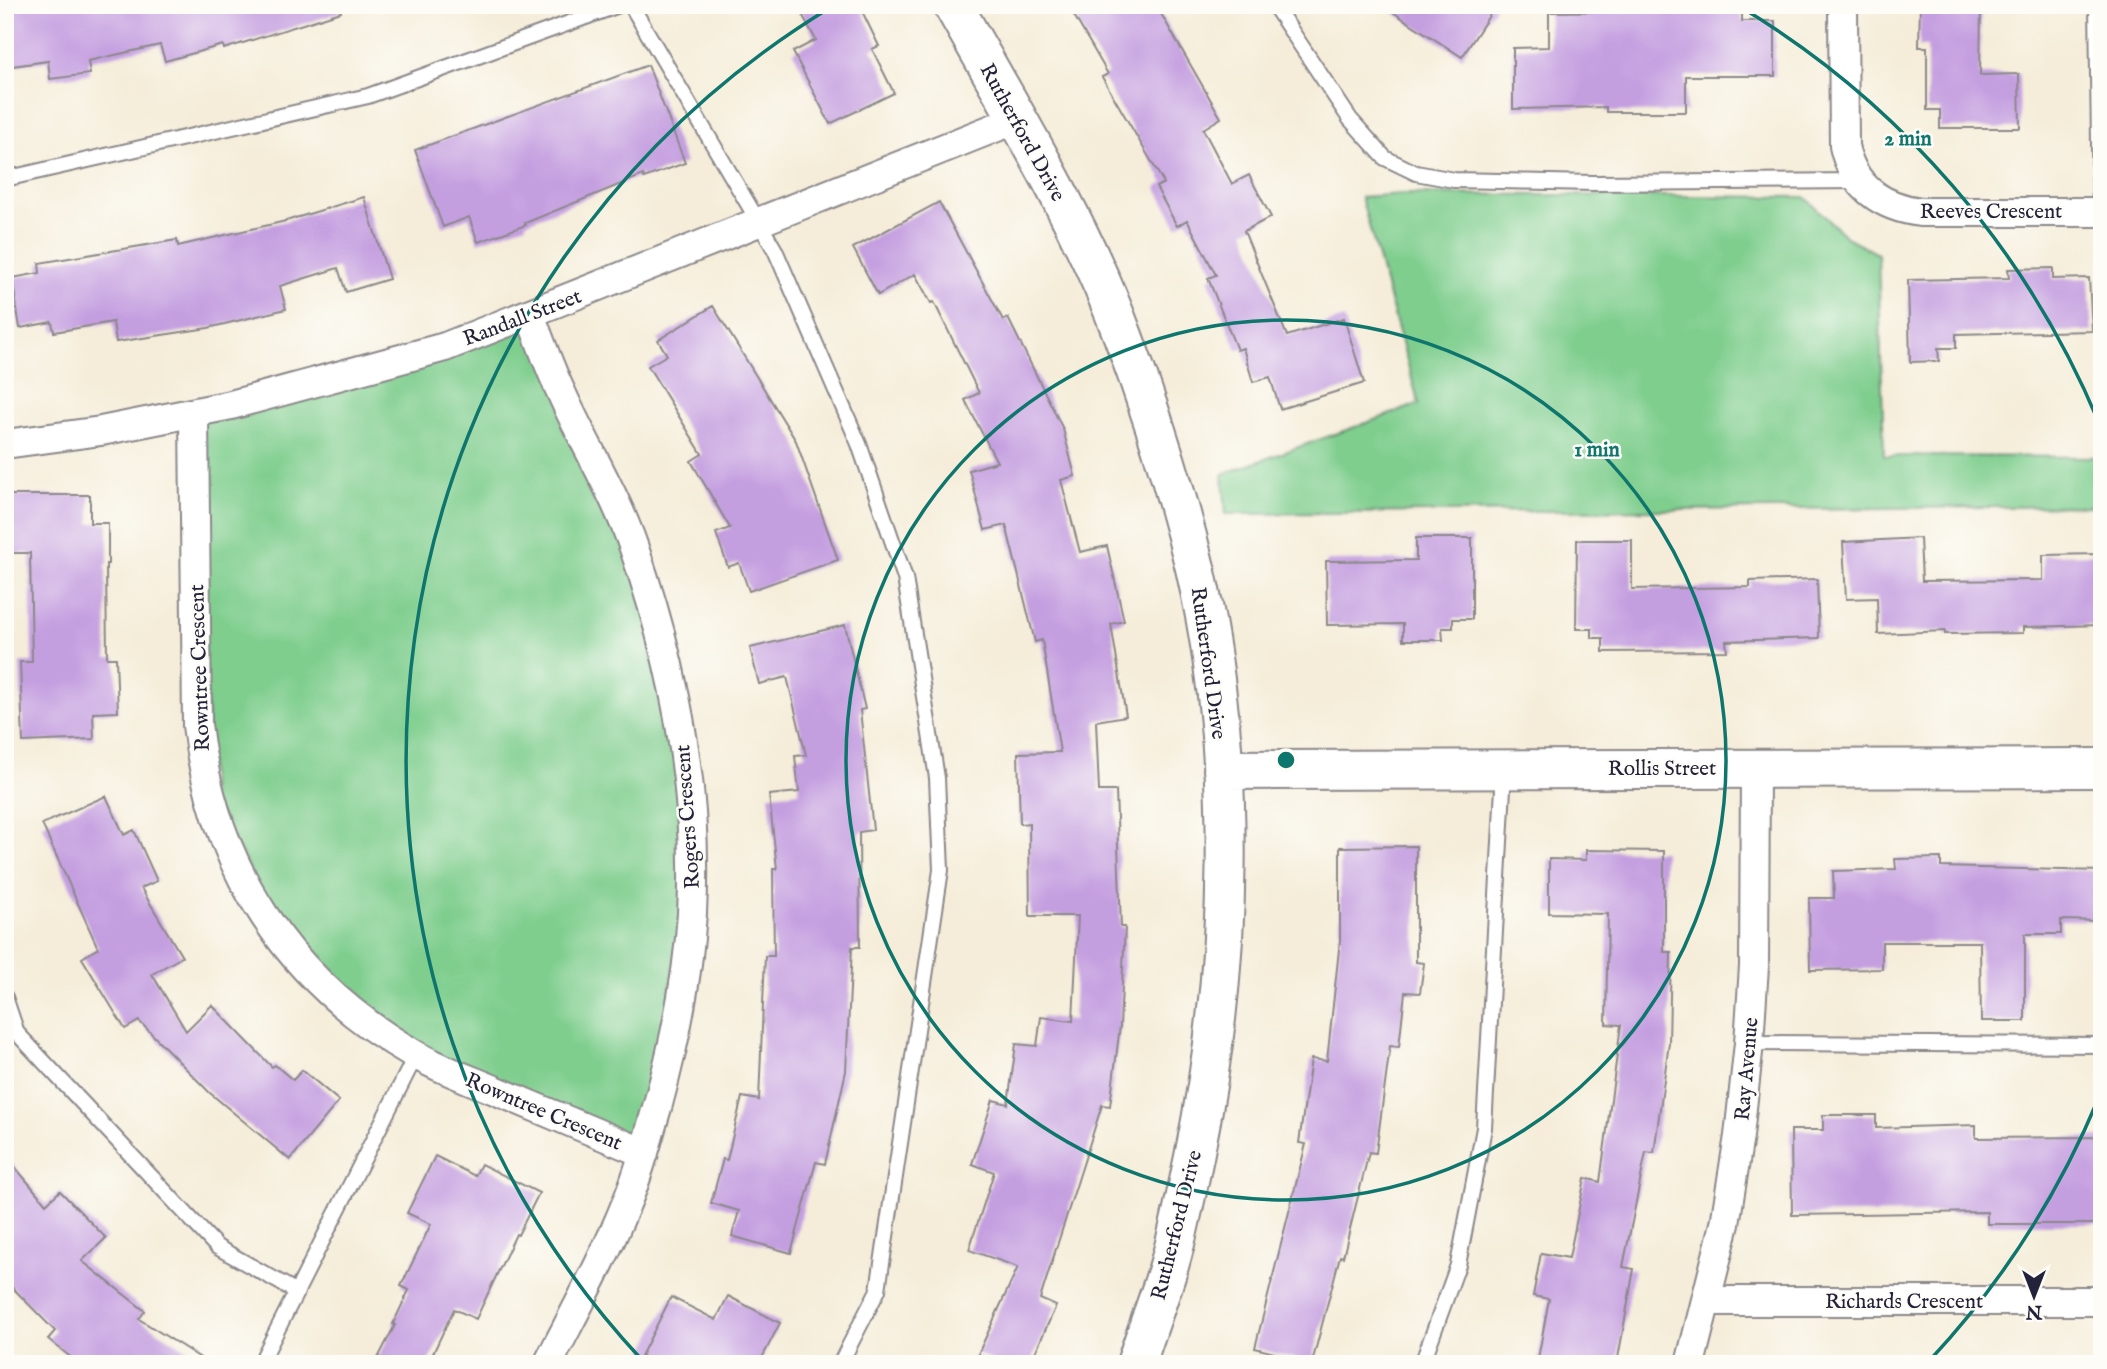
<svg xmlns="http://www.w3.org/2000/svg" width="2107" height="1369" font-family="'IM FELL English',serif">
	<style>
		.green { fill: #7fce8e; stroke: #507864; stroke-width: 2 }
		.building { fill: #c49fe0 }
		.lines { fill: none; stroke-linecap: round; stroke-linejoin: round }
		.lane-casing { stroke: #8c888a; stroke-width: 18 }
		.street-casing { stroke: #8c888a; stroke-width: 32 }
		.secondary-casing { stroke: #8c888a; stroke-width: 42 }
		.lane { stroke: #fff; stroke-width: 14 }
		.street { stroke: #fff; stroke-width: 28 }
		.secondary { stroke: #fff; stroke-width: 38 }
		.ring { fill: none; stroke: #0f766e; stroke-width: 3.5 }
		.labels { text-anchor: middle; stroke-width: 5; stroke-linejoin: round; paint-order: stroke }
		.street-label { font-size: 21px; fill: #22223b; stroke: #fdfcf7 }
		.centre { fill: #0f766e; stroke: #fdfcf7; stroke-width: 3.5 }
		.ring-label { font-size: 21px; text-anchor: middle; font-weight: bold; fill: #0f766e; stroke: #fdfcf7; stroke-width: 5; stroke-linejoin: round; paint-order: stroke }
	</style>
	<rect width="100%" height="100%" fill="#fdfcf7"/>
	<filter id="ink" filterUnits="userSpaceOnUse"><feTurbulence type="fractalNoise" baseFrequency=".0143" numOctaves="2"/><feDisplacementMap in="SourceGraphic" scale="14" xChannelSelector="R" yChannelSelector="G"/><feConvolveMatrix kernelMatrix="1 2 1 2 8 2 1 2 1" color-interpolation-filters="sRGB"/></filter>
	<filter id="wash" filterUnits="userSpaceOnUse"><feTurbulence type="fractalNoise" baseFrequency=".00686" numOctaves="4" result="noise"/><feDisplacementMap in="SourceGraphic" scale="28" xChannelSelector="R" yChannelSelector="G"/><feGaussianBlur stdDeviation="1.57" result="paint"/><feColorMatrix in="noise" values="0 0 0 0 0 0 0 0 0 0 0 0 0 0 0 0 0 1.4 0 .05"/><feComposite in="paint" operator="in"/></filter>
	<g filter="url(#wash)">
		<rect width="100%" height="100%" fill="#f5edd9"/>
		<path class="green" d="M1403,194L1805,197L1845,236L1878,254L1884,456L2102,457V506L1226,514L1223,474L1419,404L1361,197Z
			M530,315L633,545L693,848L644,1153L442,1067L302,964L211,799L194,413Z"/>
		<g id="blocks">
			<path class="building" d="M5,5H340L341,12L224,49L223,45L165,61L160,45L88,61L90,74L50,79L48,61L5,67Z
				M797,5H859L879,46L872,49L894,93L830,124L793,52L816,40Z
				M1068,5H1156L1221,118L1203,129L1232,184L1249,175L1271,217L1244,231L1287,336L1344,318L1364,383L1280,409L1270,377L1253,382L1243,348L1237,350L1208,278L1216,275L1187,220L1177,226L1156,187L1164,183L1102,77L1108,74Z
				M1382,5H1496L1462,57Z
				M1920,5H1981L1980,75L2019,74L2020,128H1940V110H1927V47H1919Z
				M1640,8H1686V13H1742V21H1775V76H1686V112H1606V107L1513,109V48L1549,47V12L1640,11Z
				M648,65L685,163L644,178L643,175L525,223L526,225L478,242L469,217L443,227L415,150Z
				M364,197L389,279L346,292L338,268L280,286L286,309L208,328L116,342L113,322L54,332L52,322L20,328L12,278L40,273L39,263L177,240L178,246L286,221Z
				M939,202L1003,320L1008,318L1063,429L1075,476L1061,480L1080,552L1107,546L1124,621L1111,624L1126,716L1096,721L1099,791H1116L1121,927H1125L1120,1026L1110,1106L1102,1105L1040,1299L1056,1306L1030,1364H999L978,1354L1018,1267L969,1250L994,1172L972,1164L993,1100L1008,1104L1016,1044L1037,1046L1041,1017L1073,1021L1078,916H1030L1029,823L1020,824L1018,753L1060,752L1042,640L1035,642L1006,525L985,530L969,470L997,462L965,400L979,393L934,302L931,303L915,274L878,295L853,248Z
				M2053,268V279L2089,278L2092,331L1956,334V348H1938L1939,361L1910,362L1908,280L2009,278L2008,269Z
				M713,306L796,441L838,560L749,591L739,563L728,567L716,533L730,528L691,461L702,454L648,366L667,355L658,340Z
				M9,495H90V523H108V564H106L107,658H116L118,712L93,713L94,739L23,742L20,662H32L30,553H8Z
				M1416,538H1472V619H1453V628H1442L1443,640H1403V624L1327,625L1326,561L1416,560Z
				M1920,538L1922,581L2043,580V555L2102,554V625L2023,627V633L1945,634V631L1878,634L1877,598L1846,599L1843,542Z
				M1577,540H1632V589L1750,587V581L1817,579L1819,638L1726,641L1727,651L1603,652V638H1592V629H1576Z
				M845,625L865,709L860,710L873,830L859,832L860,947H852L846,1071L825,1164L816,1162L791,1253L732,1236L739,1211L711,1203L723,1159L727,1160L742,1097L759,1100L765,956H774L773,869H777L769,795L799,792L795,756L806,755L787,677L759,684L750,648Z
				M106,796L124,835L134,830L157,881L141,888L182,957L152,974L186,1031L212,1005L272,1067L275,1065L293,1080L302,1070L339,1101L290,1160L210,1093L139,1021L125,1029L82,958L98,948L42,824Z
				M1416,846V962L1424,963L1420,993L1405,992L1399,1047L1390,1046L1376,1153L1369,1152L1343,1257L1340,1256L1312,1363L1255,1348L1306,1144L1299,1143L1311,1059L1327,1061L1340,940V847Z
				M1586,850L1664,851V952H1671L1669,1043L1654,1153L1646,1152L1623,1267L1634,1269L1617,1364H1537L1549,1299L1533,1296L1541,1253L1569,1258L1585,1178L1600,1182L1621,1025L1606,1024L1608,914L1549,913V859L1586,860Z
				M1941,858V867L2102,871V921L2061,920V934H2025V1021H1981L1980,942H1882V969L1810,970L1809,898H1834L1833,871L1896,869L1895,859Z
				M1823,1115H1876V1128L1976,1125V1138L2102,1137V1224H1987V1212L1792,1215L1791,1130H1823Z
				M5,1155L46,1204L60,1191L106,1238L82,1261L145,1311L139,1319L210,1364H79L48,1339L55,1331L5,1280Z
				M435,1156L475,1176L481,1164L539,1193L518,1235L516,1234L476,1319L454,1309L428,1364H375L395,1325L393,1324L409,1290L401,1286L431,1224L407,1213Z
				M728,1296L780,1323L759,1364H656L641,1356L671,1297L716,1320Z"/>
		</g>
	</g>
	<g filter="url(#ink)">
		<use href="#blocks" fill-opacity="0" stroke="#8c888a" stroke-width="2"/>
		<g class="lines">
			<defs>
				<path id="lane" d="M631,5L775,250L859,444L905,578L937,778L941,870L878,1290L840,1364
					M1274,5L1350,119L1385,158L1416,173L1454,180L1593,183L1859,181
					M2097,5L2100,212
					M5,179L368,96L619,5
					M5,997L17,1033L217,1247L297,1292
					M1749,1043L2102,1045
					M260,1364L416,1055
					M1422,1364L1458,1265L1484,1128L1504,770"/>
				<path id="street" d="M1843,5L1844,146C1853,187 1881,207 1921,212H2102
					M530,315C540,340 549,367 561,392C584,444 615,493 634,548C674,664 699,789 692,913C688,977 675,1042 658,1104C648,1137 640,1172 626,1204C604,1259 575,1311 548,1364
					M194,413L197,725C214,869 288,981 414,1054C440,1069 469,1079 497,1091C546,1112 595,1132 644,1153
					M5,444L101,431L231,405L445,347L1017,119
					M1707,1301H2102
					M1690,1364L1725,1224L1739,1136L1749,1043L1754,966L1755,768"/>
				<path id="secondary" d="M953,5C1013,112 1080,220 1123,336C1151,411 1176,489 1195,568C1239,757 1233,968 1194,1157C1186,1195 1179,1233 1168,1269C1158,1301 1146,1332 1136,1364
					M1223,770L2102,768"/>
			</defs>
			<use href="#lane" class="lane-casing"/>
			<use href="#street" class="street-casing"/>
			<use href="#secondary" class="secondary-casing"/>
			<use href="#lane" class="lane"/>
			<use href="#street" class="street"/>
			<use href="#secondary" class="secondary"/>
		</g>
	</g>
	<g class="ring">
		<circle cx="1286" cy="760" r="440"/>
		<path d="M2099 1097A880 880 0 0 1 1930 1360M642 1360A880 880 0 0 1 833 6M1739 6A880 880 0 0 1 2099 423"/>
	</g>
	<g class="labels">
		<g class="street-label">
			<text transform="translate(1023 132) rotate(61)" y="7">Rutherford Drive</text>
			<text x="1991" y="218">Reeves Crescent</text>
			<text transform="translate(522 317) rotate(-21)" y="7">Randall Street</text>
			<text transform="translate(1209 663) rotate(82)" y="7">Rutherford Drive</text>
			<text transform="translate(199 668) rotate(-92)" y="7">Rowntree Crescent</text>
			<text x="1662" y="775">Rollis Street</text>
			<text transform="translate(687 817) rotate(-94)" y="7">Rogers Crescent</text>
			<text transform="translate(1746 1069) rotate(-85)" y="7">Ray Avenue</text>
			<text transform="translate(544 1111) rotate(23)" y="7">Rowntree Crescent</text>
			<text transform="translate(1176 1225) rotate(-76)" y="7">Rutherford Drive</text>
			<text x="1904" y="1308">Richards Crescent</text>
		</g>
	</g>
	<circle cx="1286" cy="760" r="10" class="centre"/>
	<g class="ring-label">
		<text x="1908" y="145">2 min</text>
		<text x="1597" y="456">1 min</text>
	</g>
	<rect width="2107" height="1369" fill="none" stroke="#fdfcf7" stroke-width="28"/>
	<g transform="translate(2034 1296) rotate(180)" stroke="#fdfcf7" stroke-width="5" paint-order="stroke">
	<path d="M0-5L12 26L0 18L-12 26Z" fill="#22223b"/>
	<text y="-10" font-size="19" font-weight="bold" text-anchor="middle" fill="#22223b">N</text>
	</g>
</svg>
